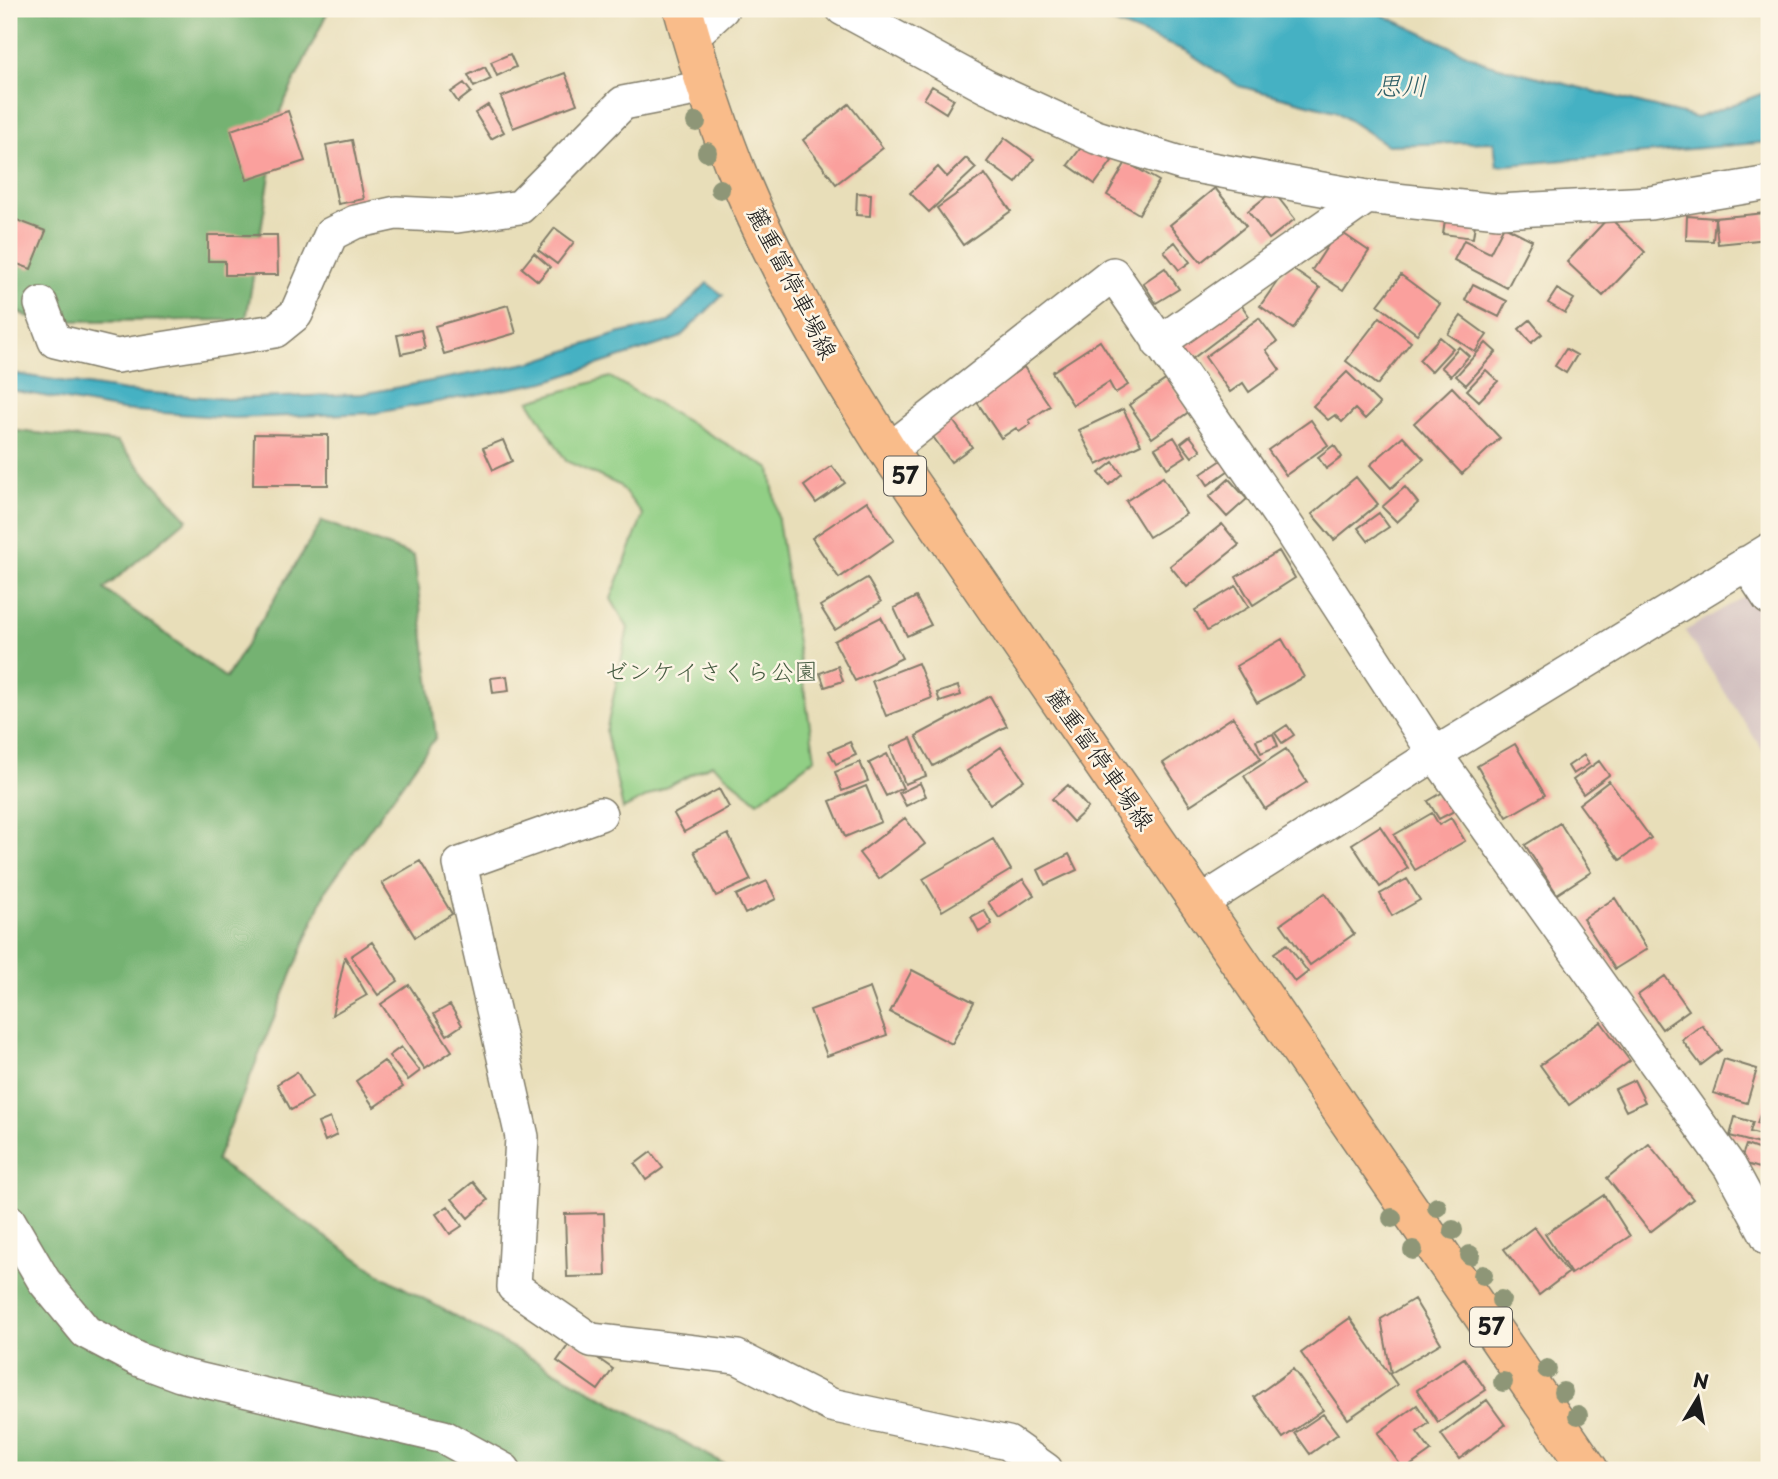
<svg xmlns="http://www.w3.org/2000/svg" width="1778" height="1479" font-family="'Playpen Sans','Klee One',sans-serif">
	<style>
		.industrial { fill: #d1bfbf }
		.green { fill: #91cf85; stroke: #567650; stroke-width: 2 }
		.forest { fill: #74b272; stroke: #486747; stroke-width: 2 }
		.water { fill: #45b1c3; stroke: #306670; stroke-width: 2 }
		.building { fill: #faa09d }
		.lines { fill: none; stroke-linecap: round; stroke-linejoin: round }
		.minor-casing { stroke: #827d6a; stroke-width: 36 }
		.major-casing { stroke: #827d6a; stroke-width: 41 }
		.minor { stroke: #fff; stroke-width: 33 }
		.major { stroke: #f9bc8a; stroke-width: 38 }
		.tree { fill: #8e9677 }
		.labels { text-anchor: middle; stroke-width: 5; stroke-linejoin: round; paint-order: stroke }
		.shield { fill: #fcf5e5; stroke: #5f5d58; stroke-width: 2 }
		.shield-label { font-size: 23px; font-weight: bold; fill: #1c1c1c }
		.street-label { font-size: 24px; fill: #1c1c1c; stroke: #fcf5e5 }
		.park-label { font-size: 24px; fill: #455b41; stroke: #fcf5e5 }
		.water-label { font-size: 26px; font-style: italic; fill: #2e5f67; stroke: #fcf5e5 }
	</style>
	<rect width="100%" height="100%" fill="#fcf5e5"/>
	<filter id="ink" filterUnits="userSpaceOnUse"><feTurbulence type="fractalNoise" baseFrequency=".0143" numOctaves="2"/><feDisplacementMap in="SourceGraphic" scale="14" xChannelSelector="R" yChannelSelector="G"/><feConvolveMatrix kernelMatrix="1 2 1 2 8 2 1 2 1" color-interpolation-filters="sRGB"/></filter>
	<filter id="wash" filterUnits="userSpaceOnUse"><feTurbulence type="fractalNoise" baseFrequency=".00686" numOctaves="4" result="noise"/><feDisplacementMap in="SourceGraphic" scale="28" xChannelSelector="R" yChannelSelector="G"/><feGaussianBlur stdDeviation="1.57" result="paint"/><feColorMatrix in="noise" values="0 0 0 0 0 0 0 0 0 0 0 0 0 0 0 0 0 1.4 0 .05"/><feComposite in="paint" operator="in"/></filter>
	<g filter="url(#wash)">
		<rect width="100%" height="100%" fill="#e8deb9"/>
		<path class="industrial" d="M1769,582V760L1685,631Z"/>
		<path class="green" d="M610,377L770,469L815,758L758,802L712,764L623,809L606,732L628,628L611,599L643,515L619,485L566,461L529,401Z"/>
		<path class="forest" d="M9,9H329L281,109L246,320L38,321L9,308Z
			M9,430L117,442L187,519L104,589L226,678L322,521L414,556L436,737L326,890L216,1161L384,1277L735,1470H9Z"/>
		<path class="water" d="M1078,9H1370L1488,64L1697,118L1769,91V142L1497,166L1494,142L1387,145L1335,111L1239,86L1186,51Z
			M707,283L723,295L679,338L545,382L376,413L234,418L122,410L9,390V373L126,391L227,399L362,394L533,362L617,334L669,322Z"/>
		<g id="blocks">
			<path class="building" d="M510,54L516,67L497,76L491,62Z
				M485,67L491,79L474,87L468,75Z
				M565,73L577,104L513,128L501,97Z
				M464,83L471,92L458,102L451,92Z
				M932,86L954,99L946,113L924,99Z
				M849,104L883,148L836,184L803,140Z
				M488,105L504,132L491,139L475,113Z
				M288,111L305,161L247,180L231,130Z
				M1005,138L1034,159L1016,183L987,162Z
				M352,140L364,199L338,204L326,145Z
				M1086,141L1112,161L1095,184L1068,165Z
				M966,158L976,168L929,212L910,193L938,167L947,177Z
				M1126,162L1159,181L1139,214L1107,195Z
				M985,174L1011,211L963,245L937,208Z
				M1215,188L1246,226L1201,262L1170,225Z
				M1273,191L1295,219L1269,239L1248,211Z
				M857,193L871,194L870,216L856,215Z
				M1446,213L1476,217L1473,238L1443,234Z
				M1765,213L1768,239L1718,244L1715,218Z
				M1687,216L1715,218L1713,241L1686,240Z
				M9,217L46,231L31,269L9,261Z
				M1609,217L1645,252L1603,296L1567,262Z
				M1504,226L1532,240L1507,288L1454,260L1464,240L1490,253Z
				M555,228L574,242L557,264L538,250Z
				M1338,230L1369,251L1343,290L1312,270Z
				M208,235H277L278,275H225V261H208Z
				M1175,242L1190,262L1179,270L1164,251Z
				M534,253L550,267L538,281L522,268Z
				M1288,266L1320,288L1293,329L1260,306Z
				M1165,268L1179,289L1156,303L1143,283Z
				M1401,275L1440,304L1417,334L1378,305Z
				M1473,284L1507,301L1499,317L1465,300Z
				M1557,289L1574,299L1565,313L1548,303Z
				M1238,300L1249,316L1192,359L1180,343Z
				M508,305L516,333L444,354L435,326Z
				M1461,316L1487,335L1475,352L1448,334Z
				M1380,317L1411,342L1377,385L1346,361Z
				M1259,318L1277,342L1266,350L1280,370L1249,392L1243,383L1230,392L1205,357Z
				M1530,320L1542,334L1531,343L1519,329Z
				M421,330L425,349L401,354L397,335Z
				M1440,337L1453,348L1431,372L1419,360Z
				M1100,341L1128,385L1115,393L1109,382L1073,405L1052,372Z
				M1486,343L1496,352L1466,385L1456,376Z
				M1459,347L1469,356L1451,376L1441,367Z
				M1566,349L1577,355L1566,373L1555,366Z
				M1024,367L1050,406L1029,420L1031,424L1019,432L1016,428L1001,438L975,399Z
				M1486,370L1498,381L1479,401L1467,390Z
				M1347,372L1380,404L1365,419L1355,409L1342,422L1335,415L1328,420L1313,406Z
				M1167,379L1190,411L1152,438L1129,405Z
				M1452,387L1500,438L1462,474L1414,423Z
				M1123,409L1141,444L1097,465L1079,430Z
				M952,419L972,447L951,462L931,434Z
				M1311,420L1328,445L1286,475L1268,450Z
				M254,434L328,435V485H253Z
				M1190,436L1201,450L1192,457L1181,443Z
				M1403,436L1424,459L1391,488L1370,465Z
				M1174,437L1186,456L1167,468L1155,448Z
				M503,440L512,461L493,470L483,448Z
				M1334,445L1342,457L1326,469L1318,457Z
				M1225,458L1232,468L1208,485L1201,474Z
				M1113,462L1122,474L1109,485L1099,473Z
				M832,466L845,483L816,503L804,486Z
				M1163,477L1186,514L1149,537L1126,501Z
				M1356,477L1378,504L1334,540L1312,514Z
				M1229,479L1247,499L1227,517L1209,497Z
				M1405,487L1418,503L1397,522L1382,507Z
				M867,501L894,540L839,578L812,538Z
				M1379,513L1389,527L1368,541L1358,528Z
				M1222,524L1239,545L1187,587L1170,566Z
				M1279,551L1295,578L1253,605L1236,577Z
				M867,578L881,602L835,630L820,606Z
				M1236,586L1249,607L1207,631L1195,610Z
				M916,597L931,625L907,636L894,608Z
				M881,617L902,658L855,681L834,641Z
				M1282,639L1304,677L1257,703L1236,666Z
				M918,663L932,698L886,716L872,681Z
				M838,666L843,681L825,687L820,673Z
				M507,676L509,691L493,693L491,678Z
				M958,686L961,695L940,702L937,693Z
				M990,696L1007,726L933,766L916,736Z
				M1233,717L1261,759L1190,805L1163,763Z
				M1287,725L1294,735L1282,743L1275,733Z
				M1273,734L1278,746L1261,753L1256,740Z
				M911,738L926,776L905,784L890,747Z
				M850,742L856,755L836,764L829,751Z
				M1515,744L1545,795L1507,817L1477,766Z
				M1001,747L1024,780L990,804L967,771Z
				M1286,749L1307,782L1265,809L1244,776Z
				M887,754L903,788L886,796L869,763Z
				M1584,755L1589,764L1573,774L1568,766Z
				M1599,761L1609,775L1583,794L1573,780Z
				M860,762L868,781L842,791L835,772Z
				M1609,781L1651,838L1620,860L1579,804Z
				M920,783L926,796L906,806L899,793Z
				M1068,785L1088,808L1073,822L1052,799Z
				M866,786L881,822L845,837L830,801Z
				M719,789L729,807L684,832L674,814Z
				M1445,791L1456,810L1439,819L1428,801Z
				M1432,813L1439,825L1451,818L1465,841L1415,870L1394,835Z
				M905,818L925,844L879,879L859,853Z
				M1560,823L1591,872L1557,894L1525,845Z
				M1380,826L1408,868L1380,887L1352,844Z
				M728,834L751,880L716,896L694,851Z
				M993,839L1011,870L942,911L923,879Z
				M1069,854L1077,870L1045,885L1038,870Z
				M420,861L452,914L415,937L382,883Z
				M1023,879L1034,895L999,918L988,902Z
				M1407,879L1420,900L1392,916L1380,894Z
				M767,881L776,899L745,914L736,895Z
				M1325,893L1354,934L1310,965L1281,924Z
				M1615,898L1647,949L1615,969L1583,919Z
				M984,910L992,924L979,932L971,917Z
				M372,942L398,981L378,995L351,956Z
				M1287,944L1308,972L1295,982L1274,953Z
				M345,957L367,995L332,1015Z
				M912,970L974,1002L952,1044L890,1012Z
				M1665,976L1689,1010L1662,1029L1638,995Z
				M409,985L452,1051L425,1069L381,1004Z
				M870,988L887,1035L827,1056L810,1010Z
				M450,1005L462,1025L447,1035L434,1014Z
				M1601,1022L1630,1061L1569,1105L1540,1065Z
				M1702,1025L1721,1050L1701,1065L1682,1040Z
				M401,1047L420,1071L408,1080L389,1056Z
				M1724,1059L1757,1069L1747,1103L1713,1093Z
				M384,1061L403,1087L374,1107L356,1081Z
				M297,1072L312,1098L291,1110L277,1084Z
				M1634,1080L1645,1102L1626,1111L1615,1089Z
				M1769,1091V1128L1757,1123Z
				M1735,1117L1753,1122L1750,1132L1769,1137L1766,1146L1730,1136Z
				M330,1118L337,1135L325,1141L318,1123Z
				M1649,1144L1693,1199L1650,1232L1607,1178Z
				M1746,1145L1769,1153V1171L1740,1162Z
				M651,1152L663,1168L646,1180L635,1164Z
				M473,1182L488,1200L468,1218L452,1199Z
				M1604,1195L1630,1236L1571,1274L1545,1234Z
				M448,1206L462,1226L450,1234L436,1214Z
				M604,1213L606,1276L567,1277L565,1214Z
				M1534,1227L1568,1273L1539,1295L1504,1249Z
				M1414,1299L1441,1343L1391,1373L1381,1319Z
				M1350,1318L1397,1385L1348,1419L1301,1353Z
				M572,1340L613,1369L598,1390L557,1361Z
				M1464,1358L1486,1390L1438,1422L1417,1390Z
				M1293,1369L1323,1410L1283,1438L1254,1397Z
				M1487,1400L1505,1425L1459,1459L1441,1434Z
				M1417,1405L1429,1423L1417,1432L1431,1451L1404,1470L1378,1433Z
				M1323,1414L1338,1434L1310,1454L1295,1433Z"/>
		</g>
	</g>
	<g filter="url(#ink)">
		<use href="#blocks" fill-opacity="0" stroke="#827d6a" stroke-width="2"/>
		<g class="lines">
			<defs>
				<path id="minor" d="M843,9L987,87L1096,137L1183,164L1367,197L1499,211L1650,203L1769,183
					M691,37L722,9
					M41,304L55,341L117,356L275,331L296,314L331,234L355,222L396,213L457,216L520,207L623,103L706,87
					M1159,343L1367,197
					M888,451L1113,274L1289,529L1435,754L1730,1167L1769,1239
					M1746,563L1769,598
					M600,814L460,864L522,1137L514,1287L591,1340L737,1357L831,1405L1008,1443L1046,1470
					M1200,903L1435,754L1769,550
					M9,1221L44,1281L86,1332L137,1359L180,1375L444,1437L504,1470"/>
				<path id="major" d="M683,9C699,66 717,125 740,180C780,275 833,364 888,451L1589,1470"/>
			</defs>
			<use href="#minor" class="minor-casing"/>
			<use href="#major" class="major-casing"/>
			<use href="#minor" class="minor"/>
			<use href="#major" class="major"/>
		</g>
		<g class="tree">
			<circle cx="696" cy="122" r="10"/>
			<circle cx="707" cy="152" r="10"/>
			<circle cx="720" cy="189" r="10"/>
			<circle cx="1437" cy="1207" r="10"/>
			<circle cx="1392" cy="1218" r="10"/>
			<circle cx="1453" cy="1230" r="10"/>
			<circle cx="1413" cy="1250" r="10"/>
			<circle cx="1470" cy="1255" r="10"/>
			<circle cx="1483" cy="1275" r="10"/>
			<circle cx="1501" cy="1300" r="10"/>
			<circle cx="1547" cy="1369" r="10"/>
			<circle cx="1503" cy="1382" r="10"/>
			<circle cx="1563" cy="1392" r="10"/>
			<circle cx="1578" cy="1415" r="10"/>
		</g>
	</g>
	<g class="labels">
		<g class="shield">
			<rect x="884" y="456.5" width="42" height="39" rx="5"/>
			<rect x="1470" y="1307.5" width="42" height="39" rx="5"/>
		</g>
		<g class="shield-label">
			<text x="905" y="484">57</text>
			<text x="1491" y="1335">57</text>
		</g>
		<g class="street-label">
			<text transform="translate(792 283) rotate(63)" y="8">麓重富停車場線</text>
			<text transform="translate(1100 759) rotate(55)" y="8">麓重富停車場線</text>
		</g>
		<g class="park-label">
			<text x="711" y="680">ゼンケイさくら公園</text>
		</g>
		<g class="water-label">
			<text x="1401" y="95">思川</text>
		</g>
	</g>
	<rect width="1778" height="1479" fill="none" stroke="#fcf5e5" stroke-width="35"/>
	<g transform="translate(1698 1398) rotate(10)" stroke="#fcf5e5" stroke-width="5" paint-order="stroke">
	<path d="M0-5L12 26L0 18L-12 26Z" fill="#1c1c1c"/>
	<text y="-10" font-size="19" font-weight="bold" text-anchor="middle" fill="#1c1c1c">N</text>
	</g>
</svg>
